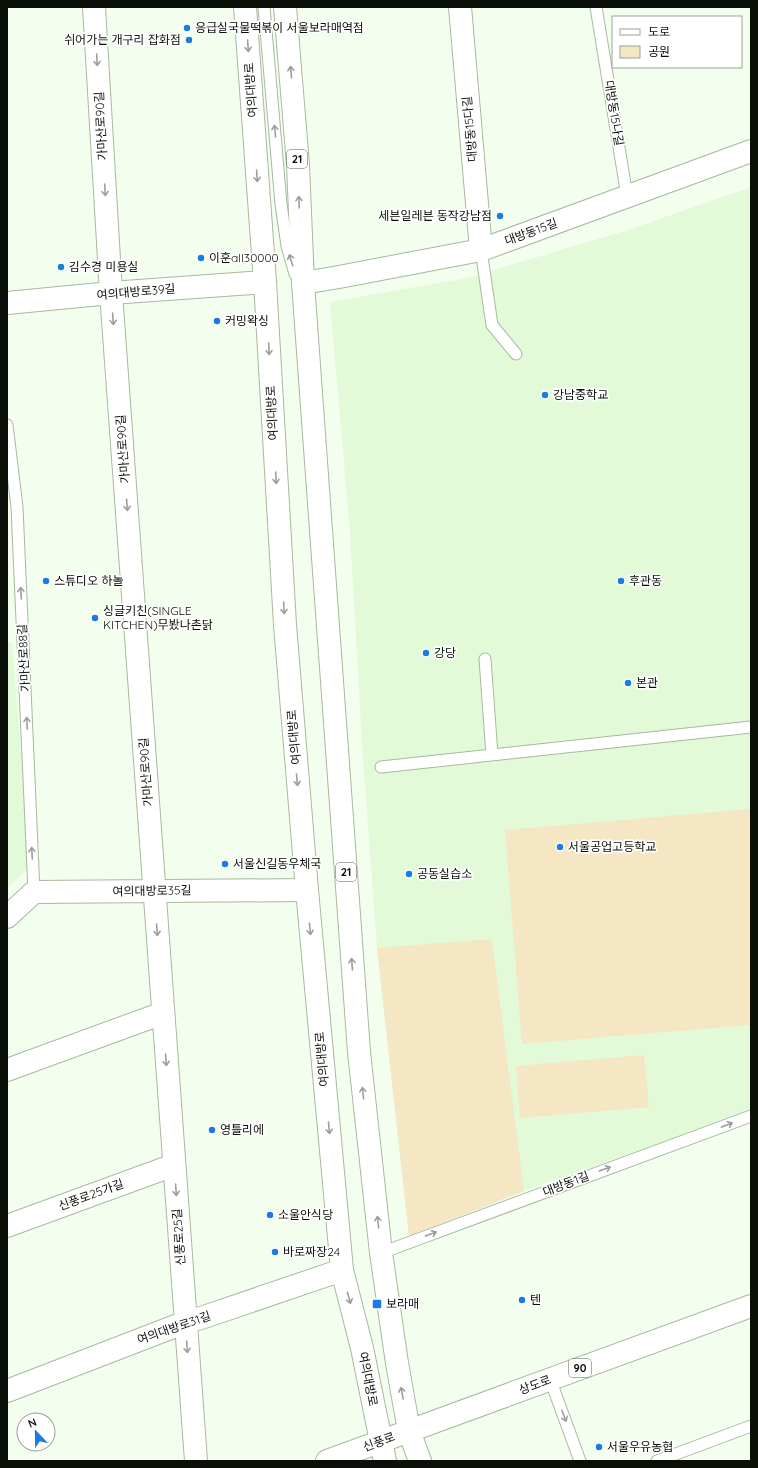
<svg xmlns="http://www.w3.org/2000/svg" width="758" height="1468" font-family="Quicksand,'Noto Sans KR',sans-serif">
	<style>
		.built { fill: #e2fad8 }
		.green { fill: #f5e6c4 }
		.lines { fill: none; stroke-linecap: round; stroke-linejoin: round }
		.lane-casing { stroke: #a7b99f; stroke-width: 13 }
		.street-casing { stroke: #a7b99f; stroke-width: 24 }
		.primary-casing { stroke: #a7b99f; stroke-width: 24 }
		.lane { stroke: #fff; stroke-width: 11 }
		.street { stroke: #fff; stroke-width: 22 }
		.primary { stroke: #fff; stroke-width: 22 }
		.oneway { stroke: #9d9f9c }
		.poi-dot { fill: #1d7ae4; stroke: #fff; stroke-width: 1.5 }
		.labels { text-anchor: middle; stroke-width: 3.5; stroke-linejoin: round; paint-order: stroke }
		.shield { fill: #fff; stroke: #545851; stroke-width: 1 }
		.shield-label { font-size: 11px; font-weight: bold; fill: #0a1007 }
		.poi-label { font-size: 12px; fill: #0a1007; stroke: #fff; text-anchor: start }
		.street-label { font-size: 12px; fill: #0a1007; stroke: #fff }
	</style>
	<rect width="100%" height="100%" fill="#f3feee"/>
	<path class="built" d="M751,187V1111L524,1191L409,1236L377,948L362,745L350,532L330,302L467,278L628,230Z
		M7,642L12,643L30,867L7,888Z"/>
	<path class="green" d="M751,809V1025L522,1044L505,830Z
		M492,939L524,1191L409,1236L377,948Z
		M644,1055L649,1107L520,1118L516,1066Z"/>
	<g class="lines">
		<defs>
			<path id="lane" d="M264,7L281,204L287,246L295,274
				M596,7L627,196
				M481,250L492,325L516,354
				M7,425L17,507L34,892
				M485,659L492,755
				M381,767L751,727
				M381,1253L751,1116
				M550,1379L580,1461
				M657,1461L751,1426"/>
			<path id="street" d="M94,7L111,293L196,1461
				M460,7L481,250
				M303,283L339,277L481,250L751,151
				M7,303L111,293L265,282
				M7,917L34,892L307,890
				M7,1070L163,1013
				M7,1226L174,1165
				M7,1391L186,1322L201,1318L342,1270"/>
			<path id="primary" d="M245,7L265,282L285,625L307,890L342,1270L362,1348L385,1461
				M285,7L298,165L303,283L359,1052L381,1253L397,1363L409,1431L420,1461
				M327,1461L751,1306"/>
		</defs>
		<use href="#lane" class="lane-casing"/>
		<use href="#street" class="street-casing"/>
		<use href="#primary" class="primary-casing"/>
		<use href="#lane" class="lane"/>
		<use href="#street" class="street"/>
		<use href="#primary" class="primary"/>
	</g>
	<defs><path id="oneway-shaft" d="M-6 0H5M1.5-3L5.5 0L1.5 3" fill="none" stroke-width="1.6" stroke-linecap="round" stroke-linejoin="round"/></defs>
	<g class="oneway">
		<use href="#oneway-shaft" transform="translate(248 46) rotate(86)"/>
		<use href="#oneway-shaft" transform="translate(97 60) rotate(87)"/>
		<use href="#oneway-shaft" transform="translate(291 72) rotate(-95)"/>
		<use href="#oneway-shaft" transform="translate(275 131) rotate(-95)"/>
		<use href="#oneway-shaft" transform="translate(257 176) rotate(86)"/>
		<use href="#oneway-shaft" transform="translate(105 190) rotate(87)"/>
		<use href="#oneway-shaft" transform="translate(299 202) rotate(-92)"/>
		<use href="#oneway-shaft" transform="translate(291 260) rotate(-106)"/>
		<use href="#oneway-shaft" transform="translate(113 319) rotate(86)"/>
		<use href="#oneway-shaft" transform="translate(269 349) rotate(87)"/>
		<use href="#oneway-shaft" transform="translate(276 478) rotate(87)"/>
		<use href="#oneway-shaft" transform="translate(127 505) rotate(86)"/>
		<use href="#oneway-shaft" transform="translate(21 593) rotate(-93)"/>
		<use href="#oneway-shaft" transform="translate(284 608) rotate(87)"/>
		<use href="#oneway-shaft" transform="translate(27 723) rotate(-93)"/>
		<use href="#oneway-shaft" transform="translate(297 780) rotate(85)"/>
		<use href="#oneway-shaft" transform="translate(32 853) rotate(-93)"/>
		<use href="#oneway-shaft" transform="translate(310 929) rotate(85)"/>
		<use href="#oneway-shaft" transform="translate(157 930) rotate(86)"/>
		<use href="#oneway-shaft" transform="translate(352 964) rotate(-94)"/>
		<use href="#oneway-shaft" transform="translate(166 1060) rotate(86)"/>
		<use href="#oneway-shaft" transform="translate(363 1093) rotate(-96)"/>
		<use href="#oneway-shaft" transform="translate(727 1125) rotate(-20)"/>
		<use href="#oneway-shaft" transform="translate(329 1128) rotate(85)"/>
		<use href="#oneway-shaft" transform="translate(605 1169) rotate(-20)"/>
		<use href="#oneway-shaft" transform="translate(176 1190) rotate(86)"/>
		<use href="#oneway-shaft" transform="translate(378 1222) rotate(-96)"/>
		<use href="#oneway-shaft" transform="translate(431 1234) rotate(-20)"/>
		<use href="#oneway-shaft" transform="translate(349 1298) rotate(75)"/>
		<use href="#oneway-shaft" transform="translate(187 1347) rotate(86)"/>
		<use href="#oneway-shaft" transform="translate(402 1393) rotate(-101)"/>
		<use href="#oneway-shaft" transform="translate(564 1416) rotate(70)"/>
	</g>
	<g class="poi-dot">
		<circle cx="187" cy="28" r="4"/>
		<circle cx="189" cy="40" r="4"/>
		<circle cx="500" cy="216" r="4"/>
		<circle cx="201" cy="258" r="4"/>
		<circle cx="61" cy="267" r="4"/>
		<circle cx="217" cy="321" r="4"/>
		<circle cx="545" cy="395" r="4"/>
		<circle cx="46" cy="581" r="4"/>
		<circle cx="621" cy="581" r="4"/>
		<circle cx="95" cy="618" r="4"/>
		<circle cx="426" cy="653" r="4"/>
		<circle cx="628" cy="683" r="4"/>
		<circle cx="560" cy="847" r="4"/>
		<circle cx="225" cy="864" r="4"/>
		<circle cx="409" cy="874" r="4"/>
		<circle cx="212" cy="1130" r="4"/>
		<circle cx="270" cy="1215" r="4"/>
		<circle cx="275" cy="1252" r="4"/>
		<circle cx="522" cy="1300" r="4"/>
		<rect x="372" y="1299" width="10" height="10" rx="2"/>
		<circle cx="599" cy="1447" r="4"/>
	</g>
	<g class="labels">
		<g class="shield">
			<rect x="287" y="150" width="20" height="18" rx="3"/>
			<rect x="336" y="863" width="20" height="18" rx="3"/>
			<rect x="569" y="1359" width="22" height="18" rx="3"/>
		</g>
		<g class="shield-label">
			<text x="297" y="163">21</text>
			<text x="346" y="876">21</text>
			<text x="580" y="1372">90</text>
		</g>
		<g class="poi-label">
			<text x="195" y="32">응급실국물떡볶이 서울보라매역점</text>
			<text x="181" y="44" text-anchor="end">쉬어가는 개구리 잡화점</text>
			<text x="492" y="220" text-anchor="end">세븐일레븐 동작강남점</text>
			<text x="209" y="262">이훈all30000</text>
			<text x="69" y="271">김수경 미용실</text>
			<text x="225" y="325">커밍왁싱</text>
			<text x="553" y="399">강남중학교</text>
			<text x="54" y="585">스튜디오 하놀</text>
			<text x="629" y="585">후관동</text>
			<text x="103" y="615">싱글키친(SINGLE<tspan x="103" dy="14">KITCHEN)무봤나촌닭</tspan></text>
			<text x="434" y="657">강당</text>
			<text x="636" y="687">본관</text>
			<text x="568" y="851">서울공업고등학교</text>
			<text x="233" y="868">서울신길동우체국</text>
			<text x="417" y="878">공동실습소</text>
			<text x="220" y="1134">영틀리에</text>
			<text x="278" y="1219">소울안식당</text>
			<text x="283" y="1256">바로짜장24</text>
			<text x="530" y="1304">텐</text>
			<text x="386" y="1308">보라매</text>
			<text x="607" y="1451">서울우유농협</text>
		</g>
		<g class="street-label">
			<text transform="translate(251 90) rotate(-94)" y="4">여의대방로</text>
			<text transform="translate(614 113) rotate(81)" y="4">대방동15나길</text>
			<text transform="translate(101 126) rotate(-93)" y="4">가마산로90길</text>
			<text transform="translate(470 129) rotate(-95)" y="4">대방동15다길</text>
			<text transform="translate(531 232) rotate(-20)" y="4">대방동15길</text>
			<text transform="translate(136 292) rotate(-5)" y="4">여의대방로39길</text>
			<text transform="translate(272 413) rotate(-93)" y="4">여의대방로</text>
			<text transform="translate(123 449) rotate(-94)" y="4">가마산로90길</text>
			<text transform="translate(24 658) rotate(-93)" y="4">가마산로88길</text>
			<text transform="translate(294 737) rotate(-95)" y="4">여의대방로</text>
			<text transform="translate(146 772) rotate(-94)" y="4">가마산로90길</text>
			<text transform="translate(152 891) rotate(-1)" y="4">여의대방로35길</text>
			<text transform="translate(322 1059) rotate(-95)" y="4">여의대방로</text>
			<text transform="translate(566 1184) rotate(-21)" y="4">대방동1길</text>
			<text transform="translate(91 1195) rotate(-20)" y="4">신풍로25가길</text>
			<text transform="translate(179 1237) rotate(-94)" y="4">신풍로25길</text>
			<text transform="translate(174 1328) rotate(-19)" y="4">여의대방로31길</text>
			<text transform="translate(368 1379) rotate(79)" y="4">여의대방로</text>
			<text transform="translate(535 1385) rotate(-20)" y="4">상도로</text>
			<text transform="translate(379 1442) rotate(-20)" y="4">신풍로</text>
		</g>
	</g>
	<rect width="758" height="1468" fill="none" stroke="#0a1007" stroke-width="16"/>
	<rect x="612" y="16" width="130" height="52" fill="#ffffff" stroke="#9d9f9c"/>
	<rect x="620" y="29" width="20" height="6" fill="#ffffff" stroke="#9d9f9c"/>
	<text x="648" y="36" font-size="12" fill="#0a1007">도로</text>
	<rect x="620" y="46" width="20" height="12" fill="#f5e6c4" stroke="#9d9f9c"/>
	<text x="648" y="56" font-size="12" fill="#0a1007">공원</text>
	<g transform="translate(36 1432) rotate(338)"><circle r="19" fill="#ffffff" stroke="#9d9f9c"/>
	<path d="M0-3L7 15L0 10L-7 15Z" fill="#1d7ae4"/>
	<text y="-6" font-size="11" font-weight="bold" text-anchor="middle" fill="#0a1007">N</text>
	</g>
</svg>
